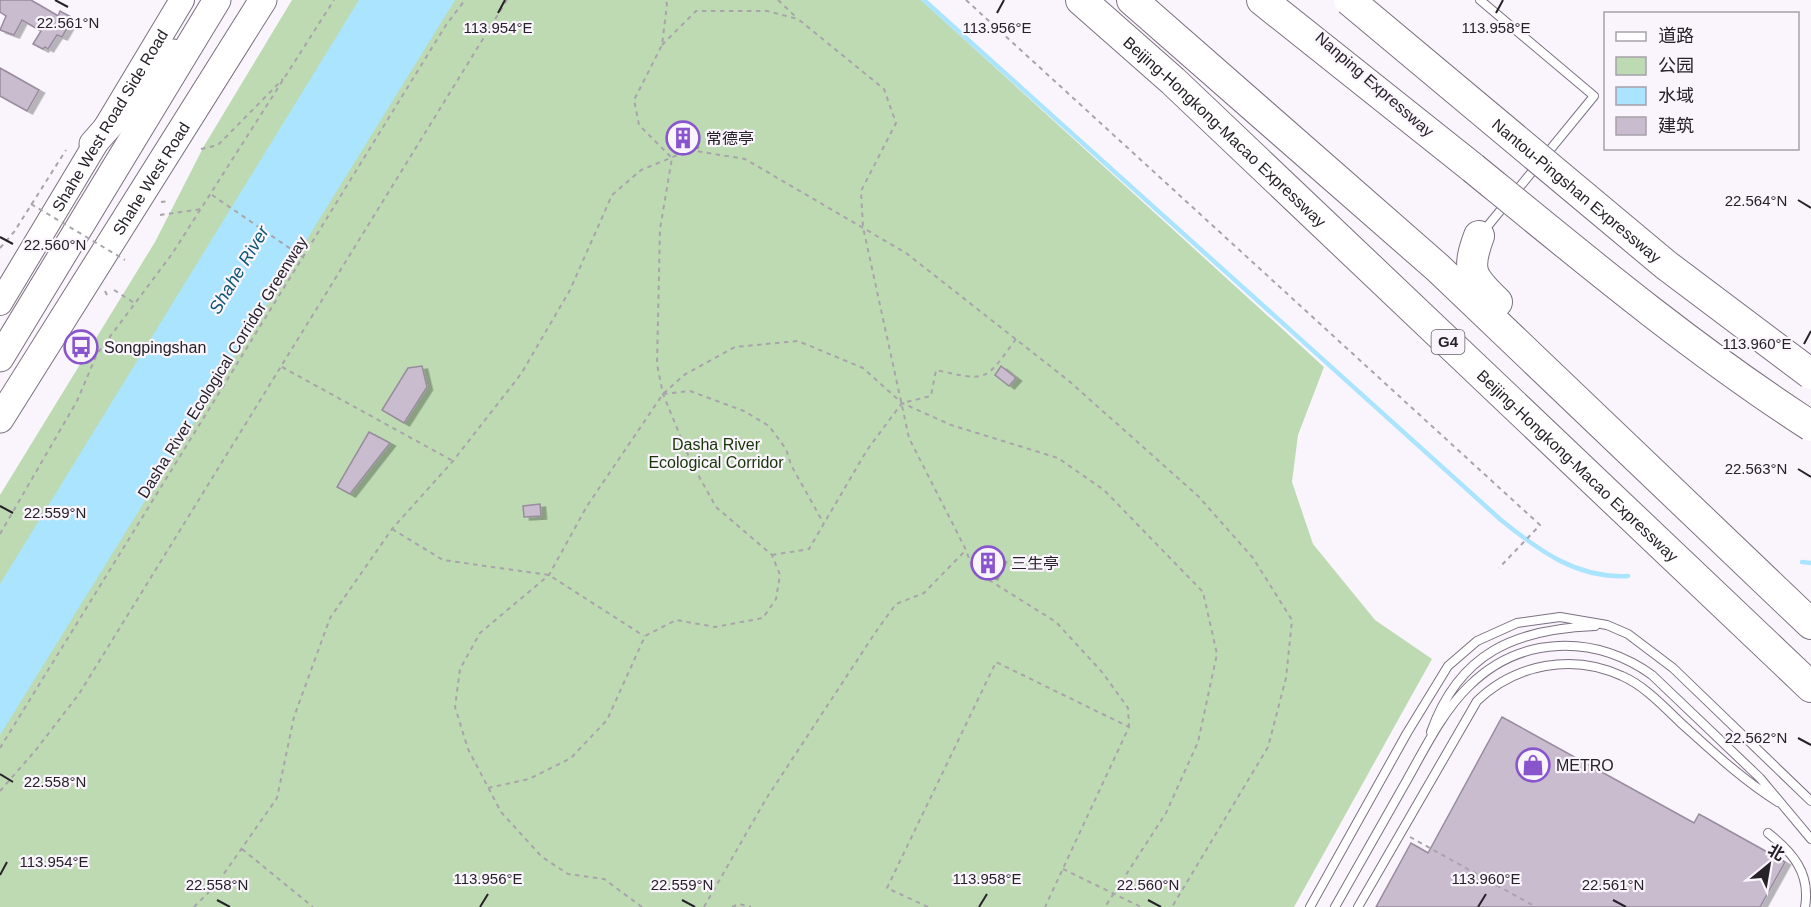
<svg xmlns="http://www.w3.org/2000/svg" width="1811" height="907" font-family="Helvetica,'Noto Sans SC',sans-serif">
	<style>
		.green { fill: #bedab3 }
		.water { fill: #abe4ff }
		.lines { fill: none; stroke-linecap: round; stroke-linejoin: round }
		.stream { stroke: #abe4ff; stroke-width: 4.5 }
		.building { fill: #c9bccf; stroke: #988c9e; stroke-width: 1.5; filter: url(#shadow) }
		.lane-casing { stroke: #7c7081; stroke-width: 10 }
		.secondary-casing { stroke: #7c7081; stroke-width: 26 }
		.primary-casing { stroke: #7c7081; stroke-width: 29 }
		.highway-casing { stroke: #7c7081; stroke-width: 32 }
		.path { stroke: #a9a4ab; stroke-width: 2; stroke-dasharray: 4.5 4.5; stroke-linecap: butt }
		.lane { stroke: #fff; stroke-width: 8 }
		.secondary { stroke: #fff; stroke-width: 24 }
		.primary { stroke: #fff; stroke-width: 27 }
		.highway { stroke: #fff; stroke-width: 30 }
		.highway-bridge-casing { stroke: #7c7081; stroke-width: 32; stroke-linecap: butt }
		.path-bridge { stroke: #a9a4ab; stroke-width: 2; stroke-dasharray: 4.5 4.5; stroke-linecap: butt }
		.highway-bridge { stroke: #fff; stroke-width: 30 }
		.ticks { fill: none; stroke: #272229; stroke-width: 2 }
		.labels { text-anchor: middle; stroke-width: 4.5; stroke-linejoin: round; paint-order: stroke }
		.shield { fill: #faf5fc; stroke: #666168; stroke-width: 1.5 }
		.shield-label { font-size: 15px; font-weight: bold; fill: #272229 }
		.street-label { font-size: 16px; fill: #272229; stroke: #faf5fc }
		.poi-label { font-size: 16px; fill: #272229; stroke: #faf5fc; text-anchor: start }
		.park-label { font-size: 16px; fill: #173406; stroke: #faf5fc }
		.water-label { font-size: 18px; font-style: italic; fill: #0e5873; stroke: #faf5fc }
		.ticks-label { font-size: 15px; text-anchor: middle; fill: #272229; stroke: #faf5fc; stroke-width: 4.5; stroke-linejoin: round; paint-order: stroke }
	</style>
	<defs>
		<filter id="shadow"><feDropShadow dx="5.5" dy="3" stdDeviation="0" flood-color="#0004"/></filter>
	</defs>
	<rect width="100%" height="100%" fill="#faf5fc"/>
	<path class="green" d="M292,0H921L1324,367L1298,435L1292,482L1313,544L1375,620L1432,659L1294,907H0V495L155,242L204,146Z"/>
	<path class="water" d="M359,0H455L0,735V584Z"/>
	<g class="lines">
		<path class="stream" d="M924,0L1501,520C1538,550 1577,579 1628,576
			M1802,562L1811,563"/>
	</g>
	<path class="building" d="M0,0H31L58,16L60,11L73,18L62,37L57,35L48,49L45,47L43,49L33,44L41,31L22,20L14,35L0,30L6,16L0,12Z
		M0,68L39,90L27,111L0,96Z
		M689,128L693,145L677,148L673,131Z
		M422,366L427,387L404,423L382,410L408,368Z
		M1001,366L1016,378L1009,386L995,375Z
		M369,432L390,443L350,494L337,487Z
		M540,504L541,516L524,517L523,506Z
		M985,550L1001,559L992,577L975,567Z
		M1502,717L1694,823L1699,814L1785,862L1760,907H1376L1411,843L1428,853Z"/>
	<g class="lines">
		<defs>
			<path id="lane" d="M1480,0L1594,96L1482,233
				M1431,732C1459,653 1515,629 1595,626
				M1768,833C1792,852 1811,873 1805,907
				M1310,907L1407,733L1448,666L1477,641L1517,623L1560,617L1607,625L1628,634L1673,668L1811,801
				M1335,907C1359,865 1383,822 1407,780C1425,748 1443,711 1469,686C1521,635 1594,634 1652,675L1760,778L1811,839
				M1358,907L1477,701C1515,664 1573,653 1622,676C1645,686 1664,707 1682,724C1713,752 1743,780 1778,802"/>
			<g id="secondary">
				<path id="s1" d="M0,303L182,0"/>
			</g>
			<g id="primary">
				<path d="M93,144L173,53"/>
				<path d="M0,358L217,0"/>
				<path id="s2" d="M0,419L263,0"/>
			</g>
			<g id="highway">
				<path id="s3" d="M1081,0L1173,81L1811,687"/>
				<path d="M1132,0L1438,268L1811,624"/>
				<path d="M1262,0L1473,168"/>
				<path d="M1479,236C1466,271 1471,277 1497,302"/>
			</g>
		</defs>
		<use href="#lane" class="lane-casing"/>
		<use href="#secondary" class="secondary-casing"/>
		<use href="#primary" class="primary-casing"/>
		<use href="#highway" class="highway-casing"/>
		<path class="path" d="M778,0L796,17
			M966,0L1540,525L1499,568
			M662,45L696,11H767L798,19L884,89L896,123L861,191L863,227L909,438L966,550L973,570L1056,622L1102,672L1128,708L1129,727
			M201,149L218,145L283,79
			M212,195L304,258
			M161,202L169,201
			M160,215L202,209
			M0,248L14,232L66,150
			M114,290L136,304
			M105,291L109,299
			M282,367L453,461
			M663,394L690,391L744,411L769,426L786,449L791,465L824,524
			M392,529L443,560L549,575L644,636
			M0,534L77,401L97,354L172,254L334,0
			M772,555L809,549L867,450L902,403L931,396L936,370C989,382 985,381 1016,339
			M0,748L446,25L465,0
			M488,788L529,779L571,758L607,720L645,636L676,620L715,627L763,618L776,599L780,575L772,555L716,507L691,462L663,394L657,364L660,229L672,158L639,125L634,100L662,45L667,4L665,0
			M0,791L35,751L79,694L507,0
			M1410,837L1536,907
			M242,849L313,907
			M1063,869L1141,907
			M194,907L216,885L277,798L294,717L330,618L392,529L453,461L521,374L570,290L612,195L641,170L690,150L745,159L906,253L1069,381L1198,496L1253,558L1292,620L1286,678L1268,747L1172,907
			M642,907L604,879L568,874L542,857L501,812L468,749L455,707L460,669L480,633L549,575L587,506L663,394L684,375L735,347L798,341L863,368L902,403L951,425L1058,458L1104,490L1203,592L1217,654L1198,742L1166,813L1105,907
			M704,907L766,799L877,630L896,604L924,593L966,550
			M732,907L739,904L751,907
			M928,907L887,888L996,662L1129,727L1045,907"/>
		<use href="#lane" class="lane"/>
		<use href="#secondary" class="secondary"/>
		<use href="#primary" class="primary"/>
		<use href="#highway" class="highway"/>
		<defs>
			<g id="highway-bridge">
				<path id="s4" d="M1349,0L1666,265L1811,374"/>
				<path d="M1473,168C1583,258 1692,349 1811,426"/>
			</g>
		</defs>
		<use href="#highway-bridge" class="highway-bridge-casing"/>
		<path class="path-bridge" d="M31,204L125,260"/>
		<use href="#highway-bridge" class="highway-bridge"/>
	</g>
	<path class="ticks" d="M55,0L68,7M498,13L505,0M997,13L1004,0M1496,13L1503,0M1798,200L1811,208M0,237L13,244M1804,344L1811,331M1798,469L1811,477M0,506L13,513M1798,738L1811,745M0,774L13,782M0,875L7,862M217,900L230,907M682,900L695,907M1148,900L1161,907M1613,900L1626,907M480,907L488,894M979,907L987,894M1478,907L1486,894"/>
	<defs>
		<symbol id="building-ring" viewBox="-11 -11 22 22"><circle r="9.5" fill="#faf5fc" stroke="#8955cd" stroke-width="1.5"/><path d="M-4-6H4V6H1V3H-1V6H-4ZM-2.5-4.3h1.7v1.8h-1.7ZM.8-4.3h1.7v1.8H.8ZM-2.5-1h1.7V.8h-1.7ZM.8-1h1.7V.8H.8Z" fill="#8955cd"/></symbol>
		<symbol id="bus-ring" viewBox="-11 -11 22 22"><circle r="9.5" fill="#faf5fc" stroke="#8955cd" stroke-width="1.5"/><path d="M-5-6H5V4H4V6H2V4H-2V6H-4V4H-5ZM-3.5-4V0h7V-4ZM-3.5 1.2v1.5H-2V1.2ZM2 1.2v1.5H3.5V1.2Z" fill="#8955cd"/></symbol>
		<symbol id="shop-ring" viewBox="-11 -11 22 22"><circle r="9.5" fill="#faf5fc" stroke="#8955cd" stroke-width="1.5"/><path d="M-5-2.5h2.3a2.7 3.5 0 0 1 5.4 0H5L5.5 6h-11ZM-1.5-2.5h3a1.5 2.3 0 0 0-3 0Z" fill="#8955cd"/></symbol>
	</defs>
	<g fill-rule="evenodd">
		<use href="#building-ring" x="664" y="119" width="38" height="38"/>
		<use href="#bus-ring" x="62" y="328" width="38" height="38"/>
		<use href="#building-ring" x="969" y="544" width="38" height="38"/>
		<use href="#shop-ring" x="1514" y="746" width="38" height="38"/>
	</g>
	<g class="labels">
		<rect class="shield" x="1431.5" y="330" width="33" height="24" rx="4.5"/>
		<g class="shield-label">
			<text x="1448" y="347">G4</text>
		</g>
		<g class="street-label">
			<text transform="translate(1375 84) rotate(41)" y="6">Nanping Expressway</text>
			<text dy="6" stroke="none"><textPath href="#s1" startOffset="213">Shahe West Road Side Road</textPath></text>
			<text dy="6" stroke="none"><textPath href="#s3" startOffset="195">Beijing-Hongkong-Macao Expressway</textPath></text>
			<text dy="6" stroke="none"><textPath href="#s2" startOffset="284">Shahe West Road</textPath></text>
			<text dy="6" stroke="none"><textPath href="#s4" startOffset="297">Nantou-Pingshan Expressway</textPath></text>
			<text transform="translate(222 367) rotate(-58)" y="6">Dasha River Ecological Corridor Greenway</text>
			<text dy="6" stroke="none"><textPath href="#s3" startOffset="681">Beijing-Hongkong-Macao Expressway</textPath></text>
		</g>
		<g class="poi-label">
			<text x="706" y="144">常德亭</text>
			<text x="104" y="353">Songpingshan</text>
			<text x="1011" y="569">三生亭</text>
			<text x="1556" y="771">METRO</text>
		</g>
		<g class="park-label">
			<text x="716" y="450">Dasha River<tspan x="716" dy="18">Ecological Corridor</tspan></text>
		</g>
		<g class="water-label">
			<text transform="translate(239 270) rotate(-59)" y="6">Shahe River</text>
		</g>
	</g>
	<g class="ticks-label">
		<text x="68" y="28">22.561°N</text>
		<text x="498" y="33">113.954°E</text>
		<text x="997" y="33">113.956°E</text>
		<text x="1496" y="33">113.958°E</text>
		<text x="1756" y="206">22.564°N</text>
		<text x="55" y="250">22.560°N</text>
		<text x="1757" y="349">113.960°E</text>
		<text x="1756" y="474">22.563°N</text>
		<text x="55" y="518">22.559°N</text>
		<text x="1756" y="743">22.562°N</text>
		<text x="55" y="787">22.558°N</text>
		<text x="54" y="867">113.954°E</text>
		<text x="488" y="884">113.956°E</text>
		<text x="987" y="884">113.958°E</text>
		<text x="1486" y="884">113.960°E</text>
		<text x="217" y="890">22.558°N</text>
		<text x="682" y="890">22.559°N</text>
		<text x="1148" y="890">22.560°N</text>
		<text x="1613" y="890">22.561°N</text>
	</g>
	<rect x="1604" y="12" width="195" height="138" fill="#faf5fc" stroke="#a6a1a8" stroke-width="1.5"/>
	<rect x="1616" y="32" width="30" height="9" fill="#ffffff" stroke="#a6a1a8" stroke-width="1.5"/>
	<text x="1658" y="42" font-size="18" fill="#272229">道路</text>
	<rect x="1616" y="57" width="30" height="18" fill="#bedab3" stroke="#a6a1a8" stroke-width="1.5"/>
	<text x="1658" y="72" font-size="18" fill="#272229">公园</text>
	<rect x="1616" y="87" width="30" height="18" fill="#abe4ff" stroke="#a6a1a8" stroke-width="1.5"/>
	<text x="1658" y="102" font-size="18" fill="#272229">水域</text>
	<rect x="1616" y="117" width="30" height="18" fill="#c9bccf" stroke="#a6a1a8" stroke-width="1.5"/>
	<text x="1658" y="132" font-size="18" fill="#272229">建筑</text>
	<g transform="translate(1769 865) rotate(30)" stroke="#faf5fc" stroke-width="4.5" paint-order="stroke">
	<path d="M0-4.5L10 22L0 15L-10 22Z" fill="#272229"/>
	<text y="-9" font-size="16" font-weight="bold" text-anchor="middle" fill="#272229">北</text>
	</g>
</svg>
